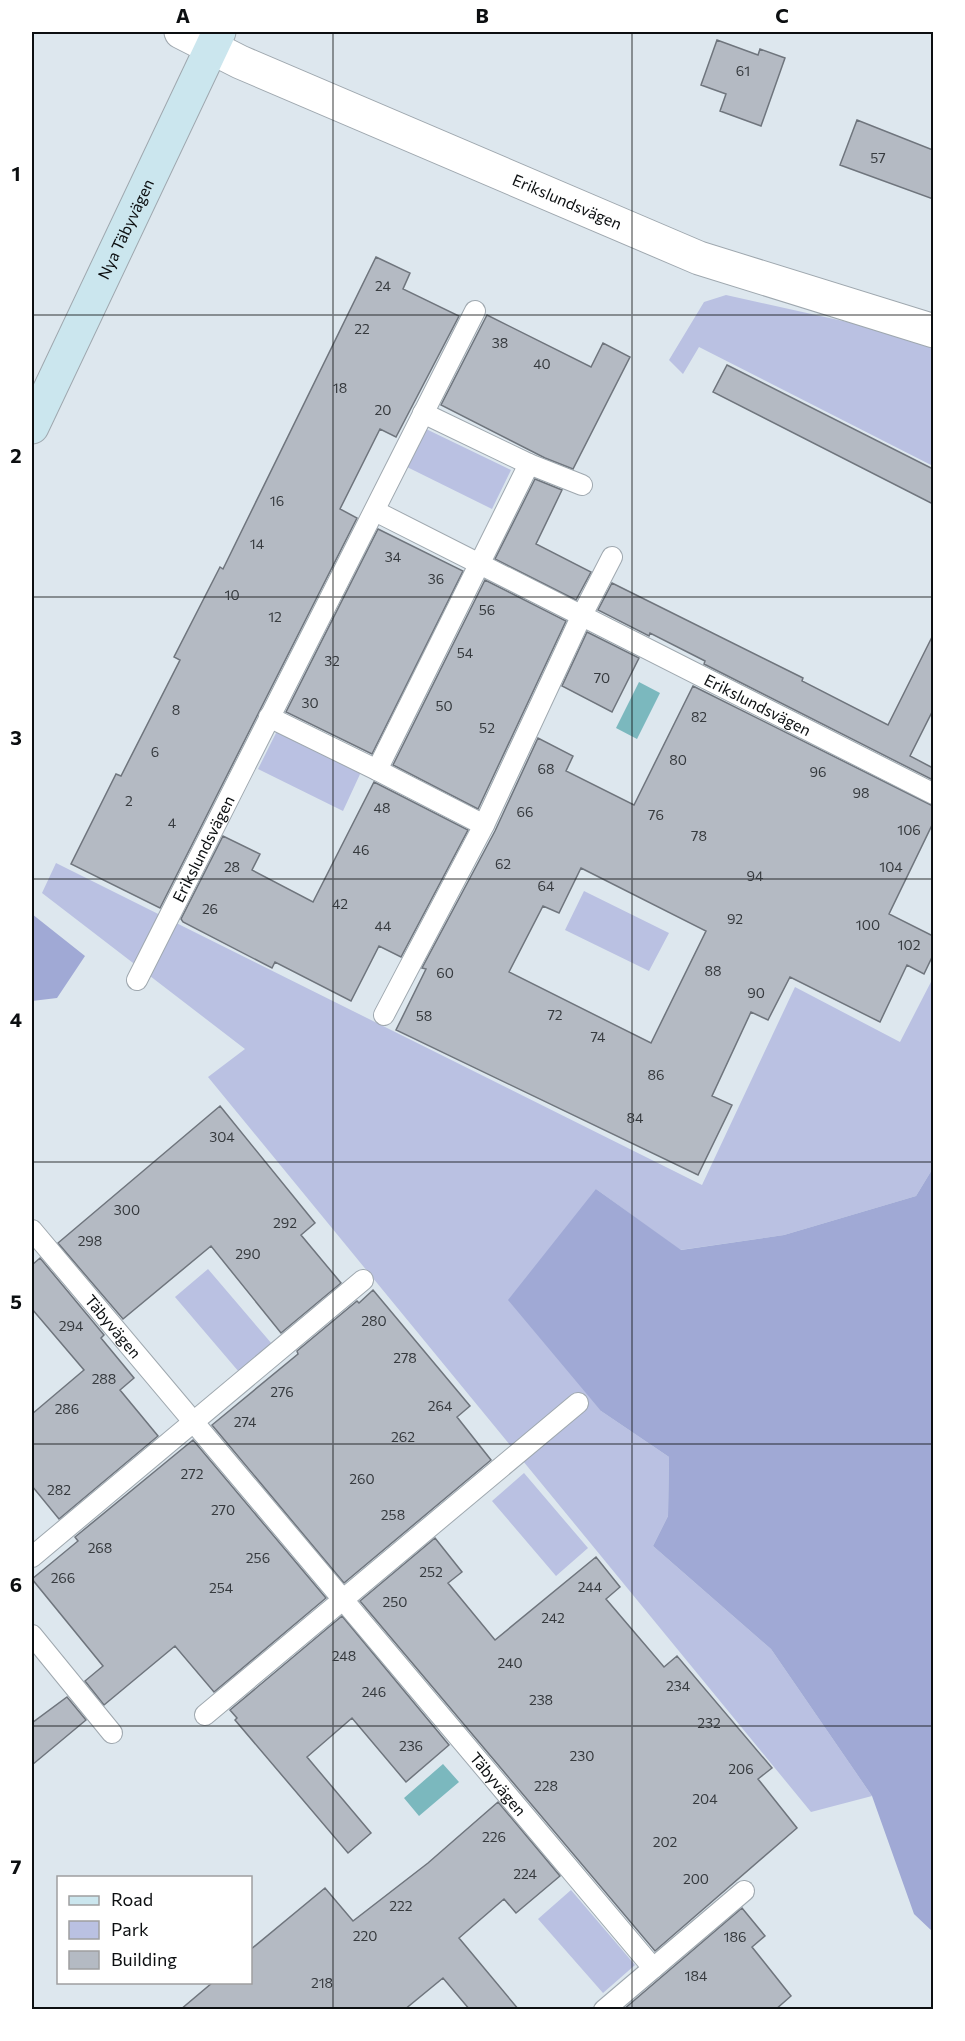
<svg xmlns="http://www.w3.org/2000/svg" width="965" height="2041" font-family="Commissioner,sans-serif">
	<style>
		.green { fill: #bac1e2 }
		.forest { fill: #a0a9d5 }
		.water { fill: #7bb8be }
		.building { fill: #b4bac3; stroke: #6f757d; stroke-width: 1.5; fill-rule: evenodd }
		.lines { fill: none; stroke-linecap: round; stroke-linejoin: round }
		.lane-casing { stroke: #9fa8af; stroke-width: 22 }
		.street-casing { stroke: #9fa8af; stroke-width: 35 }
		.secondary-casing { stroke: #9fa8af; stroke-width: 35 }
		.lane { stroke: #fff; stroke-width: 20 }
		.street { stroke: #fff; stroke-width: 33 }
		.secondary { stroke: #cbe6ee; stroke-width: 33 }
		.grid { fill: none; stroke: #0c0f11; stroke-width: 1.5; stroke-opacity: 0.55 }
		.labels { text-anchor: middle; stroke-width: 5; stroke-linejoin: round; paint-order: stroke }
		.number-label { font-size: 14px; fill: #363a3e }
		.street-label { font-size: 16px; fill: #0c0f11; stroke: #fff }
		.neatline { fill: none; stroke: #0c0f11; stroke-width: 2 }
		.grid-label { font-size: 20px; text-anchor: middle; font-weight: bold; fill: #0c0f11 }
	</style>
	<rect width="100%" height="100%" fill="#dde7ee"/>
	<path class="green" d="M726,295L933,341V466L699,347L683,374L669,360L704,302Z
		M426,429L511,470L492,509L407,467Z
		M277,731L361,772L343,811L258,769Z
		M56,863L702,1185L795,987L900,1042L933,978V1168L916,1196L784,1235L680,1250L596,1189L601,1411L669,1457L668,1516L653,1546L771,1649L872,1796L811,1812L208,1077L245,1049L42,893Z
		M584,891L669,933L649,971L565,930Z
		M208,1269L272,1344L239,1372L175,1297Z
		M524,1473L588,1548L556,1576L492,1501Z
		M571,1890L635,1965L603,1993L538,1919Z"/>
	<path class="forest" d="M32,914L85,956L57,998L32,1001Z
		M933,1168V1932L914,1914L872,1796L771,1649L653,1546L668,1516L669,1457L601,1411L508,1300L596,1189L681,1250L784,1235L916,1196Z"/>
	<path class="water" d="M639,682L660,693L637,739L616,728Z
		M443,1764L459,1782L419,1816L404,1798Z"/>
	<path class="building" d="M717,40L758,55L760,49L785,58L761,126L720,111L726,94L701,85Z
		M857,120L933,150V199L840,165Z
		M376,257L410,273L403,289L459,316L396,437L380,429L340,509L357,518L160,908L71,864L116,774L121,776L180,660L174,657L220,567L223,569Z
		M487,315L591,367L603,343L630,357L573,469L545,458L441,405Z
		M727,365L933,469V504L713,392Z
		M535,479L562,490L536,544L591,572L576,600L495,559Z
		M378,529L463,571L372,754L286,712Z
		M485,580L566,621L478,809L393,765Z
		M612,583L803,678L802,681L888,725L933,635V710L910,756L933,768V780L704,664L705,661L650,633L649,636L598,610Z
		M587,632L639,658L612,712L562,686Z
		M693,686L933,806V823L889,914L933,936V955L924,974L907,965L880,1022L790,977L768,1020L751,1012L712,1096L732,1105L698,1175L396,1030L426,969L422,968L495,831L538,738L573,756L566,771L634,805ZM581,868L706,931L651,1043L509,972L543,906L559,913Z
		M374,782L468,830L401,957L379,946L351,1001L275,962L272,968L183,922L181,919L223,836L260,854L252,870L313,902Z
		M220,1106L315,1223L301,1235L341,1283L281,1333L211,1246L123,1319L58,1243Z
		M40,1258L104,1335L101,1338L134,1378L120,1390L158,1436L59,1519L32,1486V1414L84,1370L32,1309V1265Z
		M373,1290L470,1406L457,1417L491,1460L344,1583L212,1425L298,1354L297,1351L357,1301L359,1303Z
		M193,1440L326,1598L214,1692L175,1646L104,1705L85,1681L103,1666L32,1579L78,1541L75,1537Z
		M435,1538L462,1572L448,1583L495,1640L596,1557L620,1587L606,1599L664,1667L677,1656L772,1768L758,1779L797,1828L655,1951L360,1601Z
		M342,1616L449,1745L406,1782L352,1718L307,1757L371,1833L348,1853L235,1720L237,1718L230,1710Z
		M67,1697L86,1720L32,1765V1723Z
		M498,1802L560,1876L516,1913L504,1899L459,1938L519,2010H470L443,1978L404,2010H180L212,1983H250V1950L325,1888L353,1921L428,1863Z
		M742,1908L765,1936L752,1947L791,1996L775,2010H623Z"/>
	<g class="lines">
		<defs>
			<g id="lane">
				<path d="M423,413L529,464L582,485"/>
				<path id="s1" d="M375,511L934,794"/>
				<path d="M269,717L377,770L529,464"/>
				<path d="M377,770L484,825"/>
				<path id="s2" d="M137,980L475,311"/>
				<path d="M384,1015L484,825L581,617L612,557"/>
				<path id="s3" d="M32,1230L653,1968"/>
				<path d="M32,1557L363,1280"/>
				<path d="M32,1635L112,1733"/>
				<path d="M205,1715L578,1403"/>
				<path d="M604,2010L744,1891"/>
			</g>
			<g id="street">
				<path id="s4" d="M181,32L240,62L699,258L934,331"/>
			</g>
			<g id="secondary">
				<path id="s5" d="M32,427L219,32"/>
			</g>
		</defs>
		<use href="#lane" class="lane-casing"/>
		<use href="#street" class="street-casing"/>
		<use href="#secondary" class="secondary-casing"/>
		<use href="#lane" class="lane"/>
		<use href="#street" class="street"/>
		<use href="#secondary" class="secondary"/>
	</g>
	<path class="grid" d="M333,32V2010M632,32V2010M32,315H934M32,597H934M32,879H934M32,1162H934M32,1444H934M32,1726H934"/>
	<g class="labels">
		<g class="number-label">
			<text x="743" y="76">61</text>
			<text x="878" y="163">57</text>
			<text x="383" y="291">24</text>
			<text x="362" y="334">22</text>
			<text x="500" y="348">38</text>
			<text x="542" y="369">40</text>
			<text x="340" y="393">18</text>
			<text x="383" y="415">20</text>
			<text x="277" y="506">16</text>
			<text x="257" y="549">14</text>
			<text x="393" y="562">34</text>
			<text x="436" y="584">36</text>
			<text x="232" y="600">10</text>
			<text x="487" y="615">56</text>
			<text x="275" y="622">12</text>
			<text x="465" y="658">54</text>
			<text x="332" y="666">32</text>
			<text x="602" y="683">70</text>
			<text x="310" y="708">30</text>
			<text x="444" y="711">50</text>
			<text x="176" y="715">8</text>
			<text x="699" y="722">82</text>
			<text x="487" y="733">52</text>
			<text x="155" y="757">6</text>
			<text x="678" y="765">80</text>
			<text x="546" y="774">68</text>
			<text x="818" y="777">96</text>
			<text x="861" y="798">98</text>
			<text x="129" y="806">2</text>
			<text x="382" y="813">48</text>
			<text x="525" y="817">66</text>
			<text x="656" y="820">76</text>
			<text x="172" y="828">4</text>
			<text x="909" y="835">106</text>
			<text x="699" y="841">78</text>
			<text x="361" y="855">46</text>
			<text x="503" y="869">62</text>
			<text x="232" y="872">28</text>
			<text x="891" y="872">104</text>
			<text x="755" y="881">94</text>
			<text x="546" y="891">64</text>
			<text x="340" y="909">42</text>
			<text x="210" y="914">26</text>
			<text x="735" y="924">92</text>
			<text x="868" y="930">100</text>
			<text x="383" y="931">44</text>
			<text x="909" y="950">102</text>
			<text x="713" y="976">88</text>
			<text x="445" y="978">60</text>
			<text x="756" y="998">90</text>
			<text x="555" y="1020">72</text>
			<text x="424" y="1021">58</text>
			<text x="598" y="1042">74</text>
			<text x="656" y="1080">86</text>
			<text x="635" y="1123">84</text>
			<text x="222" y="1142">304</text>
			<text x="127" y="1215">300</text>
			<text x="285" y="1228">292</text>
			<text x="90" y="1246">298</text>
			<text x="248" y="1259">290</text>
			<text x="374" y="1326">280</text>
			<text x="71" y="1331">294</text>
			<text x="405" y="1363">278</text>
			<text x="104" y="1384">288</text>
			<text x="282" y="1397">276</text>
			<text x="440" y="1411">264</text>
			<text x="67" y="1414">286</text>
			<text x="245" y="1427">274</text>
			<text x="403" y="1442">262</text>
			<text x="192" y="1479">272</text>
			<text x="362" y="1484">260</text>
			<text x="59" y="1495">282</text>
			<text x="223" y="1515">270</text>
			<text x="393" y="1520">258</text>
			<text x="100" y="1553">268</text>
			<text x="258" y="1563">256</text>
			<text x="431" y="1577">252</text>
			<text x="63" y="1583">266</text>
			<text x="590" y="1592">244</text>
			<text x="221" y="1593">254</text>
			<text x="395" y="1607">250</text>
			<text x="553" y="1623">242</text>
			<text x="344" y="1661">248</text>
			<text x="510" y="1668">240</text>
			<text x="678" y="1691">234</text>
			<text x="374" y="1697">246</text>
			<text x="541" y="1705">238</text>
			<text x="709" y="1728">232</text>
			<text x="411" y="1751">236</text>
			<text x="582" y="1761">230</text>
			<text x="741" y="1774">206</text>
			<text x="546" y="1791">228</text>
			<text x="705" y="1804">204</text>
			<text x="494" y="1842">226</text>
			<text x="665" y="1847">202</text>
			<text x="525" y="1879">224</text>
			<text x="696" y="1884">200</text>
			<text x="401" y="1911">222</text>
			<text x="365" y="1941">220</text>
			<text x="735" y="1942">186</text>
			<text x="696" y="1981">184</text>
			<text x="322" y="1988">218</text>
		</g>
		<g class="street-label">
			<text dy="6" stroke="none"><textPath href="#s4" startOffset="422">Erikslundsvägen</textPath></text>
			<text dy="6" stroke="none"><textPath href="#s5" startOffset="219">Nya Täbyvägen</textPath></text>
			<text dy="6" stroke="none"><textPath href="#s1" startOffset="429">Erikslundsvägen</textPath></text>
			<text dy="6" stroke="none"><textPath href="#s2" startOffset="147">Erikslundsvägen</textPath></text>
			<text dy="6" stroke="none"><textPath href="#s3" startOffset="126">Täbyvägen</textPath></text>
			<text dy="6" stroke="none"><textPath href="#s3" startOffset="724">Täbyvägen</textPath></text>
		</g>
	</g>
	<rect width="965" height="2041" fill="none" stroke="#ffffff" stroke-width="66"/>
	<rect x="57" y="1876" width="195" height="108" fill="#ffffff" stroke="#9e9fa0" stroke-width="1.5"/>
	<rect x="69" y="1896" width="30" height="9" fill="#cbe6ee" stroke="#9e9fa0" stroke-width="1.5"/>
	<text x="111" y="1906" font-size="18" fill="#0c0f11">Road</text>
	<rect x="69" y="1921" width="30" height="18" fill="#bac1e2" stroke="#9e9fa0" stroke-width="1.5"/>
	<text x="111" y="1936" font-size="18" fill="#0c0f11">Park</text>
	<rect x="69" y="1951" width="30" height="18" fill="#b4bac3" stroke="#9e9fa0" stroke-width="1.5"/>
	<text x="111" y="1966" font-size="18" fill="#0c0f11">Building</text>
	<rect x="33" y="33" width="899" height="1975" class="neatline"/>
	<g class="grid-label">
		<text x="183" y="23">A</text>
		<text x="482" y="23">B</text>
		<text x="782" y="23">C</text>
		<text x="16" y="181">1</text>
		<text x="16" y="463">2</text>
		<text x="16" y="745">3</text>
		<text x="16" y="1027">4</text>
		<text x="16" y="1309">5</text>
		<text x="16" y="1592">6</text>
		<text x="16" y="1874">7</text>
	</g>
</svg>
